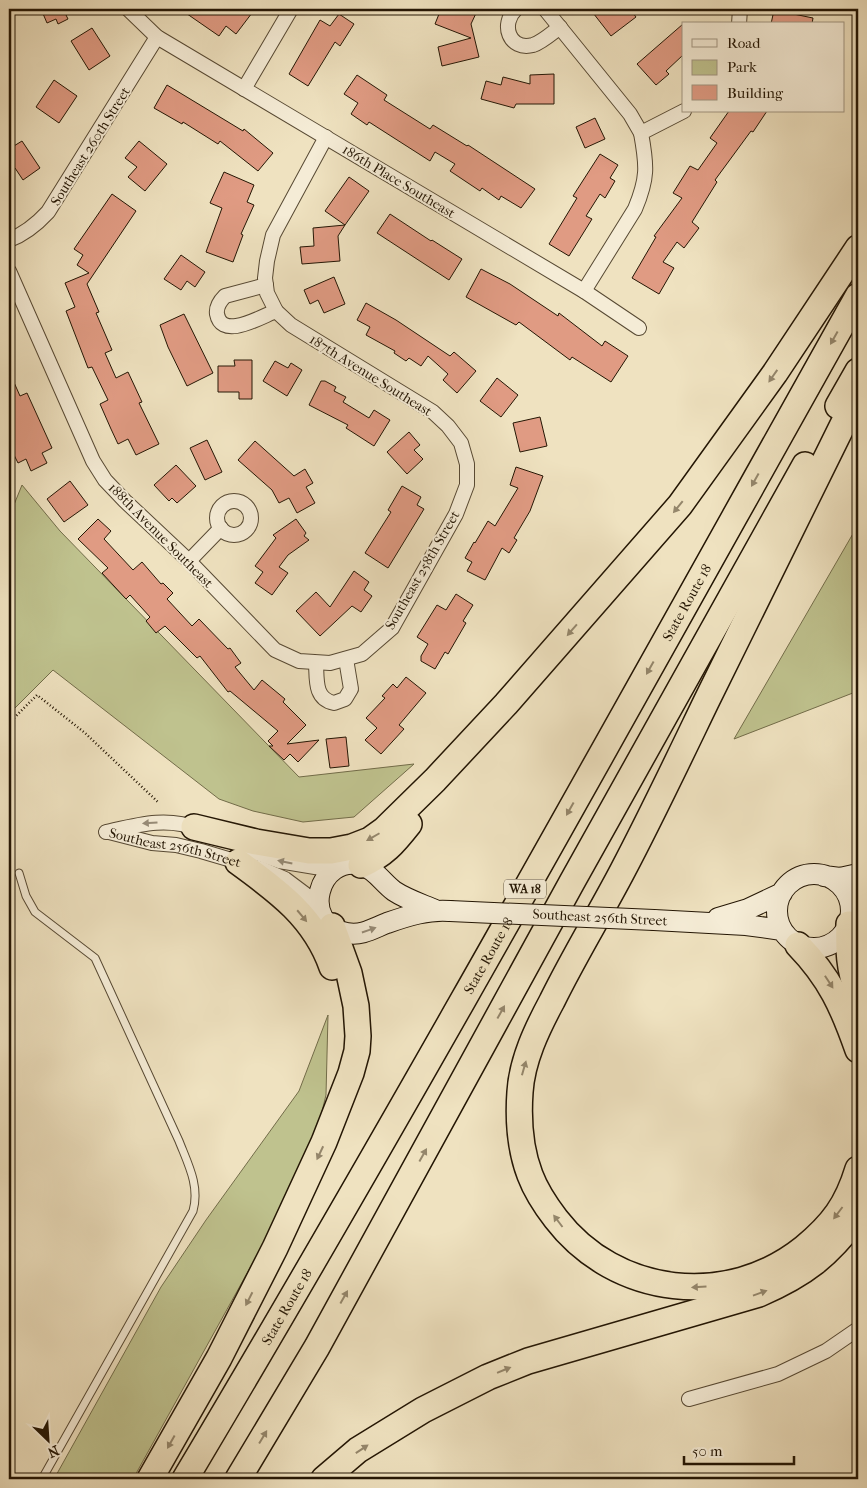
<svg xmlns="http://www.w3.org/2000/svg" width="867" height="1488" font-family="'IM FELL French Canon',serif">
	<style>
		.green { fill: #bfc28e; stroke: #726c49 }
		.building { fill: #e09b83; stroke: #241604 }
		.lines { fill: none; stroke-linecap: round; stroke-linejoin: round }
		.service-casing { stroke: #574933; stroke-width: 9 }
		.minor-casing { stroke: #574933; stroke-width: 16 }
		.secondary-casing { stroke: #241604; stroke-width: 22 }
		.motorway-casing { stroke: #241604; stroke-width: 28 }
		.path { stroke: #241604; stroke-width: 2.5; stroke-dasharray: 1 2.5; stroke-linecap: butt }
		.service { stroke: #f5ecd6; stroke-width: 7 }
		.minor { stroke: #f5ecd6; stroke-width: 14 }
		.secondary { stroke: #f5ecd6; stroke-width: 20 }
		.motorway { stroke: #efe2c0; stroke-width: 25 }
		.secondary-bridge-casing { stroke: #241604; stroke-width: 22; stroke-linecap: butt }
		.secondary-bridge { stroke: #f5ecd6; stroke-width: 20 }
		.oneway { fill: #94866b }
		.oneway2 { fill: #978c78 }
		.labels { text-anchor: middle; stroke-width: 4; stroke-linejoin: round; paint-order: stroke }
		.shield { fill: #f5ecd6; stroke: #635643; stroke-width: 1 }
		.shield-label { font-size: 12px; font-weight: bold; fill: #241604 }
		.street-label { font-size: 14px; fill: #241604; stroke: #f5ecd6 }
	</style>
	<rect width="100%" height="100%" fill="#efe2c0"/>
	<filter id="stains"><feTurbulence type="fractalNoise" baseFrequency=".004" numOctaves="4"/><feColorMatrix values="0 0 0 0 .2 0 0 0 0 .09 0 0 0 0 .02 0 0 0 .5 -.17"/></filter>
	<radialGradient id="worn" r=".72"><stop offset=".6" stop-color="#630" stop-opacity="0"/><stop offset="1" stop-color="#630" stop-opacity=".3"/></radialGradient>
	<path class="green" d="M22,485L60,531L299,777L414,764L354,817L303,822L253,811L219,799L53,670L9,714V517Z
		M858,525V691L734,739Z
		M328,1015L326,1095L314,1144L281,1212L133,1479H54L161,1287L206,1220L299,1091Z"/>
	<path class="building" d="M41,9H81L66,15L68,19L58,24L56,19L47,23Z
		M180,9H255L236,34L226,26L219,36Z
		M441,9H478L471,24L479,57L442,66L438,47L471,38L435,24Z
		M590,9H630L636,17L611,36Z
		M774,10L813,18L812,24H771Z
		M339,14L354,24L340,46L335,42L308,86L289,74L320,20L330,26Z
		M683,24V55L666,71L669,74L656,85L637,64Z
		M92,28L110,56L89,70L71,41Z
		M554,74V104H516L514,108L481,99L486,81L501,85L503,77L530,84V75Z
		M357,75L387,95L384,100L430,129L433,125L467,146L468,145L535,189L521,208L501,196L499,200L482,188L480,191L450,171L455,164L435,152L430,161L369,122L367,125L351,114L358,103L344,94Z
		M54,80L77,96L59,123L36,107Z
		M167,85L243,131L244,129L273,153L258,171L220,141L218,144L183,122L182,124L154,108Z
		M729,111H767L753,132L751,131L715,180L717,182L692,222L699,228L684,248L677,242L663,262L674,268L659,294L632,278L656,237L654,236L682,198L673,193L690,166L698,170L717,143L710,138Z
		M595,118L605,139L585,148L576,127Z
		M22,141L40,168L23,180L15,168L9,172V149Z
		M139,141L167,164L145,191L128,177L137,167L125,158Z
		M600,154L618,165L610,178L615,181L605,198L600,194L586,216L592,219L569,256L549,244L577,198L573,196Z
		M224,172L254,185L247,202L254,205L241,234L243,235L233,262L206,252L222,208L210,203Z
		M349,177L369,191L345,225L325,211Z
		M112,194L136,211L87,284L99,312L96,313L112,350L105,353L116,378L128,372L142,402L139,403L159,444L136,455L128,439L118,444L111,429L100,404L108,400L92,367L88,368L66,311L75,307L65,283L89,273L77,265L83,255L74,249Z
		M390,214L431,241L432,240L462,259L449,280L377,233Z
		M345,225L338,236L340,261L302,264L300,247L314,246L313,228Z
		M181,255L205,272L195,287L187,281L181,290L164,279Z
		M481,269L510,284L558,316L559,313L602,346L605,341L628,356L611,382L572,357L570,360L519,322L516,325L466,297Z
		M334,277L345,304L324,313L318,300L310,304L304,290Z
		M366,303L396,320L450,356L454,352L476,371L457,393L443,380L448,374L428,356L421,366L409,358L406,361L394,353L395,351L366,335L370,327L357,320Z
		M184,314L213,373L187,386L168,347L160,325Z
		M234,360H252V399H239V392H218V366H235Z
		M275,361L288,368L291,363L302,370L287,396L263,381Z
		M9,371L20,396L27,393L52,448L42,453L47,463L31,471L26,459L18,463L9,445Z
		M497,378L518,395L501,417L480,401Z
		M321,381H325L336,387L334,391L346,397L343,402L369,418L374,410L390,420L374,446L346,428L348,425L309,405Z
		M540,417L547,446L520,452L513,423Z
		M409,432L420,445L414,450L423,459L407,474L387,452Z
		M207,440L222,472L205,480L190,448Z
		M255,441L294,476L305,469L313,483L306,487L315,503L297,513L289,498L279,503L272,490L238,460Z
		M176,465L196,486L177,503L172,498L169,501L154,485Z
		M516,467L543,476L530,511L514,538L517,540L509,553L502,548L485,580L467,571L472,562L465,558L474,542L475,543L488,521L495,526L518,488L510,485Z
		M70,481L88,505L64,522L47,499Z
		M402,486L421,497L417,505L424,509L388,568L365,553L391,512L388,510Z
		M98,519L111,531L104,539L133,570L142,562L161,584L163,583L173,593L167,599L192,626L199,619L228,649L230,648L241,663L235,667L254,690L262,680L285,699L283,702L306,725L287,744L319,740L298,762L290,754L284,760L269,746H273L268,741L278,731L230,691L228,692L200,656L197,658L165,626L156,633L146,621L150,617L130,595L126,599L102,573L108,568L78,539Z
		M296,519L306,533L304,536L309,540L288,555L279,567L288,573L272,595L255,583L263,572L255,566L276,538L273,535Z
		M354,571L369,582L364,590L372,596L361,612L352,606L320,636L296,611L316,592L330,607Z
		M456,594L473,605L463,621L466,623L448,654L445,652L435,669L421,661V656L428,644L417,637L437,605L446,610Z
		M406,677L426,693L399,725L404,729L381,754L365,740L377,728L366,718L385,698L382,696L393,684L397,688Z
		M346,737L349,766L330,768L326,739Z"/>
	<g class="lines">
		<defs>
			<path id="service" d="M19,873L26,896L35,912L95,958L179,1141C188,1164 200,1186 193,1211L42,1479"/>
			<g id="minor">
				<path d="M128,9L157,37L584,291L639,328"/>
				<path d="M516,9C500,24 509,51 533,45C542,42 552,33 560,27"/>
				<path d="M545,9L630,114L641,133"/>
				<path d="M739,24L740,9"/>
				<path d="M244,89L291,9"/>
				<path d="M9,240C25,234 36,225 48,212L157,37"/>
				<path d="M9,271L93,461L105,480L125,501L189,561L275,650L299,661L330,663L362,654L392,628L456,514L467,485V464L461,443L448,426L433,412L291,325L276,311L267,293L265,278L267,261L273,235L326,137"/>
				<path d="M266,285L225,296C220,301 216,307 217,314C222,341 262,316 276,311"/>
				<path d="M584,291L635,209C648,178 647,166 641,133L684,111"/>
				<circle cx="234" cy="518" r="17"/>
				<path d="M189,561L221,528"/>
				<path d="M316,663C317,679 314,699 334,703L345,699L351,689L346,659"/>
				<path d="M106,832C137,825 167,816 198,829"/>
				<path id="s1" d="M109,832L152,843L176,845L201,851L262,869L285,879L317,903"/>
				<path d="M248,850L279,861L333,870"/>
				<path d="M689,1399L778,1374L826,1351L858,1329"/>
			</g>
			<path id="secondary" d="M777 911a37 37 0 1 1 74 0a37 37 0 1 1-74 0Z
				M824,876L840,878L858,874
				M435,910C421,904 406,899 394,891C383,883 375,869 361,865C319,854 298,924 347,933C362,936 374,928 387,923C407,916 429,909 450,911
				M718,918L748,909L782,893
				M654,920L746,925L782,930"/>
			<g id="motorway">
				<path d="M858,394C808,496 757,599 706,702C679,758 652,815 623,870C600,914 574,956 552,1001C537,1029 522,1060 520,1092C518,1120 520,1149 530,1175C536,1191 546,1206 556,1219C616,1297 728,1309 804,1248C833,1224 847,1205 858,1169"/>
				<path d="M838,406L858,371"/>
				<path d="M194,827L256,842L309,851H331L352,847L370,840L384,830L435,780L506,704L680,505L775,373L858,248"/>
				<path d="M238,862C278,891 315,918 332,967"/>
				<path d="M361,865C384,855 394,843 409,824"/>
				<path d="M849,924C848,948 849,970 858,992"/>
				<path d="M798,945C830,978 843,1007 858,1050"/>
				<path d="M150,1479L219,1358L275,1248L324,1142L351,1073L357,1051L358,1036L356,1006L349,973L332,926"/>
				<path id="s2" d="M185,1479C417,1090 636,692 858,296"/>
				<path d="M238,1479L317,1347L572,882L805,465"/>
				<path d="M324,1479L358,1450L423,1410L488,1377L528,1361L759,1294C805,1274 828,1256 858,1216"/>
			</g>
		</defs>
		<use href="#service" class="service-casing"/>
		<use href="#minor" class="minor-casing"/>
		<use href="#secondary" class="secondary-casing"/>
		<use href="#motorway" class="motorway-casing"/>
		<path class="path" d="M9,723L37,695L85,733L159,803"/>
		<use href="#service" class="service"/>
		<use href="#minor" class="minor"/>
		<use href="#secondary" class="secondary"/>
		<use href="#motorway" class="motorway"/>
		<defs>
			<path id="secondary-bridge" d="M450,911L654,920"/>
		</defs>
		<use href="#secondary-bridge" class="secondary-bridge-casing"/>
		<use href="#secondary-bridge" class="secondary-bridge"/>
	</g>
	<defs><path id="oneway-solid" d="M-6-.8H1V-3.2L6.5 0L1 3.2V.8H-6Z" transform="scale(1.25)"/></defs>
	<g class="oneway">
		<use href="#oneway-solid" transform="translate(834 338) rotate(119)"/>
		<use href="#oneway-solid" transform="translate(773 376) rotate(125)"/>
		<use href="#oneway-solid" transform="translate(755 480) rotate(119)"/>
		<use href="#oneway-solid" transform="translate(678 507) rotate(129)"/>
		<use href="#oneway-solid" transform="translate(572 630) rotate(131)"/>
		<use href="#oneway-solid" transform="translate(650 668) rotate(119)"/>
		<use href="#oneway-solid" transform="translate(570 809) rotate(119)"/>
		<use href="#oneway-solid" transform="translate(373 837) rotate(150)"/>
		<use href="#oneway-solid" transform="translate(302 916) rotate(50)"/>
		<use href="#oneway-solid" transform="translate(829 982) rotate(57)"/>
		<use href="#oneway-solid" transform="translate(501 1012) rotate(-61)"/>
		<use href="#oneway-solid" transform="translate(524 1068) rotate(-74)"/>
		<use href="#oneway-solid" transform="translate(320 1153) rotate(115)"/>
		<use href="#oneway-solid" transform="translate(423 1155) rotate(-61)"/>
		<use href="#oneway-solid" transform="translate(838 1213) rotate(127)"/>
		<use href="#oneway-solid" transform="translate(558 1221) rotate(-127)"/>
		<use href="#oneway-solid" transform="translate(699 1287) rotate(177)"/>
		<use href="#oneway-solid" transform="translate(760 1293) rotate(-20)"/>
		<use href="#oneway-solid" transform="translate(344 1297) rotate(-61)"/>
		<use href="#oneway-solid" transform="translate(249 1299) rotate(117)"/>
		<use href="#oneway-solid" transform="translate(504 1370) rotate(-22)"/>
		<use href="#oneway-solid" transform="translate(263 1437) rotate(-59)"/>
		<use href="#oneway-solid" transform="translate(171 1442) rotate(119)"/>
		<use href="#oneway-solid" transform="translate(362 1449) rotate(-34)"/>
	</g>
	<g class="oneway2">
		<use href="#oneway-solid" transform="translate(150 823) rotate(176)"/>
		<use href="#oneway-solid" transform="translate(285 862) rotate(-168)"/>
		<use href="#oneway-solid" transform="translate(369 930) rotate(-19)"/>
	</g>
	<g class="labels">
		<rect class="shield" x="504" y="879.5" width="42" height="19" rx="4"/>
		<g class="shield-label">
			<text x="525" y="893">WA 18</text>
		</g>
		<g class="street-label">
			<text transform="translate(90 146) rotate(-58)" y="5">Southeast 260th Street</text>
			<text transform="translate(399 181) rotate(31)" y="5">186th Place Southeast</text>
			<text transform="translate(371 375) rotate(32)" y="5">187th Avenue Southeast</text>
			<text transform="translate(161 535) rotate(45)" y="5">188th Avenue Southeast</text>
			<text transform="translate(422 570) rotate(-60)" y="5">Southeast 258th Street</text>
			<text dy="5" stroke="none"><textPath href="#s2" startOffset="1010">State Route 18</textPath></text>
			<text dy="5" stroke="none"><textPath href="#s1" startOffset="68">Southeast 256th Street</textPath></text>
			<text transform="translate(600 917) rotate(3)" y="5">Southeast 256th Street</text>
			<text dy="5" stroke="none"><textPath href="#s2" startOffset="605">State Route 18</textPath></text>
			<text dy="5" stroke="none"><textPath href="#s2" startOffset="200">State Route 18</textPath></text>
		</g>
	</g>
	<rect width="867" height="1488" fill="none" stroke="#efe2c0" stroke-width="30"/>
	<rect x="10" y="10" width="847" height="1468" fill="none" stroke="#241604" stroke-width="2.5"/>
	<rect x="15" y="15" width="837" height="1458" fill="none" stroke="#241604"/>
	<rect x="682" y="22" width="162" height="90" fill="#f5ecd6" stroke="#a19682"/>
	<rect x="692" y="39" width="25" height="8" fill="#f5ecd6" stroke="#a19682"/>
	<text x="727" y="48" font-size="15" fill="#241604">Road</text>
	<rect x="692" y="60" width="25" height="15" fill="#bfc28e" stroke="#a19682"/>
	<text x="727" y="72" font-size="15" fill="#241604">Park</text>
	<rect x="692" y="85" width="25" height="15" fill="#e09b83" stroke="#a19682"/>
	<text x="727" y="98" font-size="15" fill="#241604">Building</text>
	<g transform="translate(48 1440) rotate(155)" stroke="#f5ecd6" stroke-width="4" paint-order="stroke">
	<path d="M0-4L9 19L0 12L-9 19Z" fill="#241604"/>
	<text y="-8" font-size="14" font-weight="bold" text-anchor="middle" fill="#241604">N</text>
	</g>
	<path d="M684 1456v8h110v-8" fill="none" stroke="#241604" stroke-width="2.5"/>
	<text x="692" y="1456" font-size="15" fill="#241604" stroke="#f5ecd6" stroke-width="4" paint-order="stroke">50 m</text>
	<rect width="100%" height="100%" filter="url(#stains)"/>
	<rect width="100%" height="100%" fill="url(#worn)"/>
</svg>
